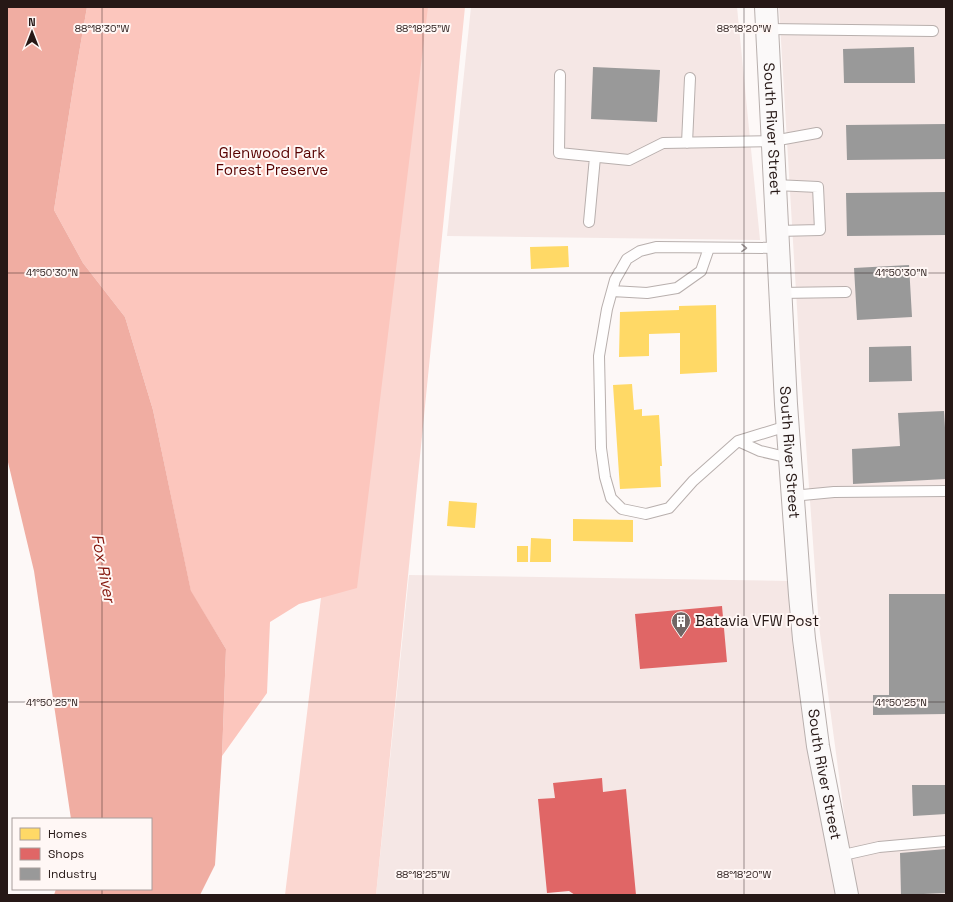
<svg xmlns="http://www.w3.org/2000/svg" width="953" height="902" font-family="'Space Grotesk',sans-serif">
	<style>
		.built { fill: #f5e7e5 }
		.green { fill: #fbd7d1 }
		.forest { fill: #fcc6bd }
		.water { fill: #f0ada2 }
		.homes { fill: #ffd966 }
		.shops { fill: #e06666 }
		.industry { fill: #999 }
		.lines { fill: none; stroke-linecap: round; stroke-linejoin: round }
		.lane-casing { stroke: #b8afad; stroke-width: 12 }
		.secondary-casing { stroke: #b8afad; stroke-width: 24 }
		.lane { stroke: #fffefe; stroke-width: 10 }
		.secondary { stroke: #fbf9f9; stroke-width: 22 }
		.oneway { stroke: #9d9696 }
		.ticks { fill: none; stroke: #261816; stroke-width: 1; stroke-opacity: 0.45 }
		.labels { text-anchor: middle; stroke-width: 4; stroke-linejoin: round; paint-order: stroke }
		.street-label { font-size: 15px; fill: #261816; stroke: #fff7f5 }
		.park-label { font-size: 15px; fill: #580200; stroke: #fff7f5 }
		.poi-label { font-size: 15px; fill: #261816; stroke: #fff7f5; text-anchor: start }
		.water-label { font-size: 16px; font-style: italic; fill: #85170d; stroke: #fff7f5 }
		.ticks-label { font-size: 10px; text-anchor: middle; fill: #261816; stroke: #fff7f5; stroke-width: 4; stroke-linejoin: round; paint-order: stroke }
	</style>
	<rect width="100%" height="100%" fill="#fdf8f7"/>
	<path class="built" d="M471,7H737L760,240L447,236Z
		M779,7H946V895H859L850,858L819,626L801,375Z
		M409,575L790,581L840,895H376Z"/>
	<path class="green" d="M92,7H465L376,895H285L355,317Z"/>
	<path class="forest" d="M87,7H428L357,588L299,604L270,622L267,693L222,756L226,649L191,592L153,410L125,317L83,263L54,210L74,82Z"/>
	<path class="water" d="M7,7H87L74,82L54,210L83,263L125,317L153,410L191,591L226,649L222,756L215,865L200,895H54L56,889H151V819H71L34,571L7,458Z"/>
	<path class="homes" d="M568,246L569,267L531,269L530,247Z
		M716,305L717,372L680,374V333L649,334V356L619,357L620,312L679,310V306Z
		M632,384L634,410L642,409V416L659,415L662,466H660L661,487L620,489L613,385Z
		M449,501L477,503L475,528L447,526Z
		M573,519L633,520V542L573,541Z
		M531,538L551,539V562H530Z
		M517,546H528V562H517Z"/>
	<path class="shops" d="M722,606L727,662L640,669L635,614Z
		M602,778L603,792L626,789L636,895H575L569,891L547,893L538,799L555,798L553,783Z"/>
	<path class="industry" d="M914,47L915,83H844L843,49Z
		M593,67L660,70L657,122L591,119Z
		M946,124V159L847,160L846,125Z
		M946,192V235L847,236L846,193Z
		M909,265L912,317L857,320L854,268Z
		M911,346L912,381L869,382V347Z
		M944,411L946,444V479L853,484L852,449L900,446L898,413Z
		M889,594H946V714L873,715V695H889Z
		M912,785H946V814L913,816Z
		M946,849V893L901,895L900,853Z"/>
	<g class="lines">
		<defs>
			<path id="lane" d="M767,29L933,31
				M560,75L559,153L629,160L663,143L773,141L817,133
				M687,143L690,78
				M775,185L818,187L820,230L777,231
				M589,222L595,157
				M778,248L656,247L640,251L627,259L615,280L607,309L599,356L601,448L605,477L611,498L622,509L646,514L669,508L693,481L738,441L787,426
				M612,291L647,293L677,288L701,271L709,248
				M780,293L846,292
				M738,441L760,451L790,458
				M792,496L834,492L946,491
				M839,856L879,847L946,841"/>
			<g id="secondary">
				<path id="s1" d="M766,7L786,404L800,595L804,639L818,746L847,895"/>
			</g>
		</defs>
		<use href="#lane" class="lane-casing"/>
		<use href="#secondary" class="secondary-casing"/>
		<use href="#lane" class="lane"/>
		<use href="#secondary" class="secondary"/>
	</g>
	<defs><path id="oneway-chevron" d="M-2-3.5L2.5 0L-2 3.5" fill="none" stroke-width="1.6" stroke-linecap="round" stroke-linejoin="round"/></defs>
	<use class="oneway" href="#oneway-chevron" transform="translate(744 248) rotate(1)"/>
	<path class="ticks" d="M102,7V819M423,7V895M744,7V895M7,273H946M7,702H946M102,889V895"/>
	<defs>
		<symbol id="building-pin" viewBox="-11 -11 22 30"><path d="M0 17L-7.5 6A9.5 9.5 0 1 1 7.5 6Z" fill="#716665" stroke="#fff7f5"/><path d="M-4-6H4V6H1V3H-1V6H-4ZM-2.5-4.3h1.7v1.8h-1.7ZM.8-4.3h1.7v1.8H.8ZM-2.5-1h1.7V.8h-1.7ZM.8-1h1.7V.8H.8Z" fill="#fff"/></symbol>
	</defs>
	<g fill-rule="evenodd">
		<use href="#building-pin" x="670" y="610" width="22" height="30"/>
	</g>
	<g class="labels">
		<g class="street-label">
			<text dy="5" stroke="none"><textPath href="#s1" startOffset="122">South River Street</textPath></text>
			<text dy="5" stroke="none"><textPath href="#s1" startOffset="446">South River Street</textPath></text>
			<text dy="5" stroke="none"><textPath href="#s1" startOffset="770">South River Street</textPath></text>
		</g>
		<g class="park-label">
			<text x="272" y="158">Glenwood Park<tspan x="272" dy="17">Forest Preserve</tspan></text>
		</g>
		<g class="poi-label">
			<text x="695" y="626">Batavia VFW Post</text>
		</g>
		<g class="water-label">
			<text transform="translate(104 568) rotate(79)" y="6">Fox River</text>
		</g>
	</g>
	<g class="ticks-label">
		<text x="102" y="32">88°18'30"W</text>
		<text x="423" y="32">88°18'25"W</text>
		<text x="744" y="32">88°18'20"W</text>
		<text x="52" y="276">41°50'30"N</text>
		<text x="901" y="276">41°50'30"N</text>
		<text x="52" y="706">41°50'25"N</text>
		<text x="901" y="706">41°50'25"N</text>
		<text x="423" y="878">88°18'25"W</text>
		<text x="744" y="878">88°18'20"W</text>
	</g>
	<rect width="953" height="902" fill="none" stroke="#261816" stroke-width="16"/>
	<rect x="12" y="818" width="140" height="72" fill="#fff7f5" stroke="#a89e9c"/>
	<rect x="20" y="828" width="20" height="12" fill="#ffd966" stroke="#a89e9c"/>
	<text x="48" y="838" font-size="12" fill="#261816">Homes</text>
	<rect x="20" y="848" width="20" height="12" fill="#e06666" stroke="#a89e9c"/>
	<text x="48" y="858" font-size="12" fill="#261816">Shops</text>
	<rect x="20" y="868" width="20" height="12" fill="#999999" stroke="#a89e9c"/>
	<text x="48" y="878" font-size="12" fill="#261816">Industry</text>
	<g transform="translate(32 32)" stroke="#fff7f5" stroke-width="3" paint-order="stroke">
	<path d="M0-3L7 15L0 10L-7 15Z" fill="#261816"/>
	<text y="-6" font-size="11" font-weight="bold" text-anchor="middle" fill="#261816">N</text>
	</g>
</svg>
